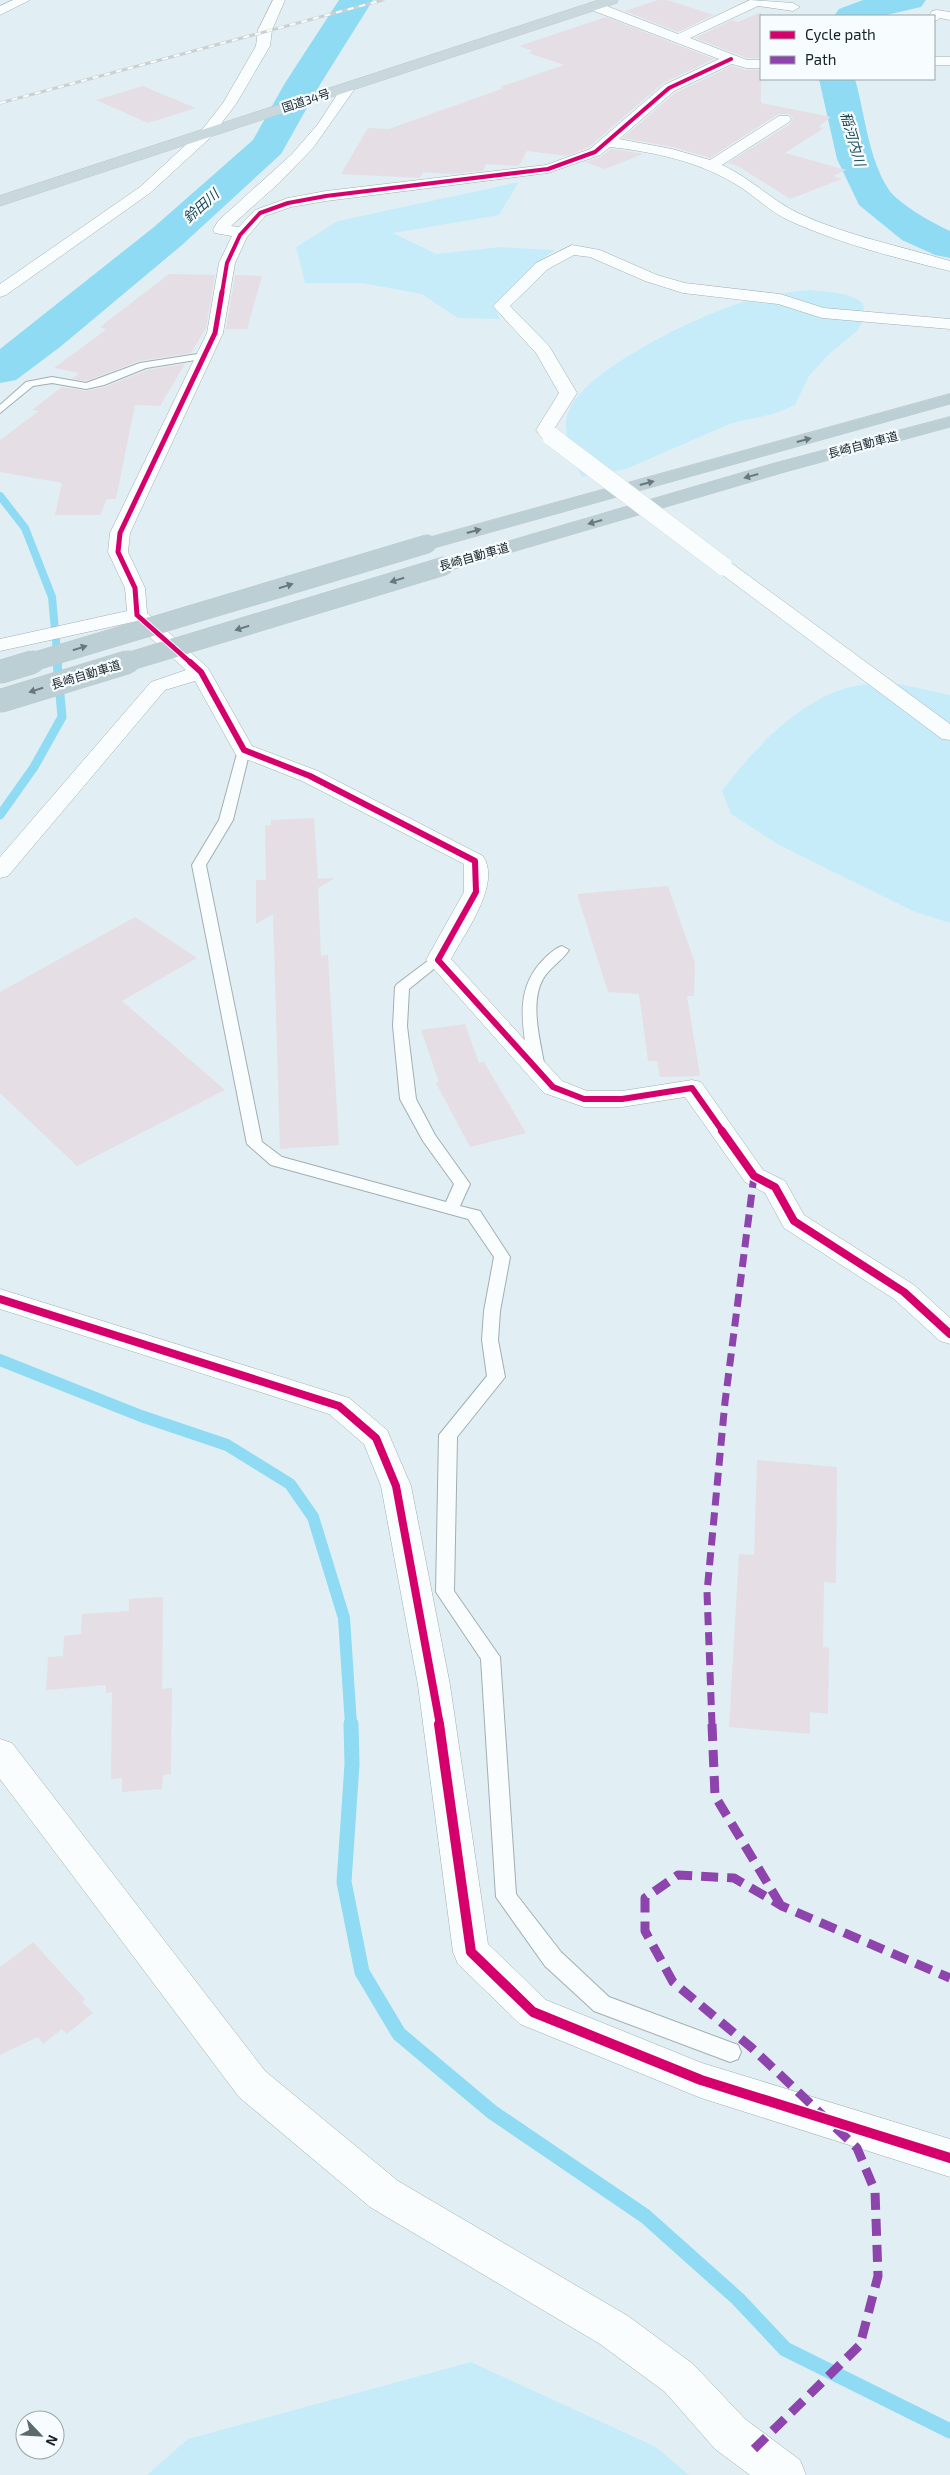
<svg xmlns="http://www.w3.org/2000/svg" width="950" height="2475" font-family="'Exo 2','Noto Sans JP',sans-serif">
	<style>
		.green { fill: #c6ecfa }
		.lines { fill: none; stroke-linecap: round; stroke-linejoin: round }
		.stream-far3 { stroke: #8edbf3; stroke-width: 8 }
		.stream-far2 { stroke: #8edbf3; stroke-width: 9 }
		.stream-far1 { stroke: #8edbf3; stroke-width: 12 }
		.stream { stroke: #8edbf3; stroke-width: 15 }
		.river { fill: #8edbf3; fill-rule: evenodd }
		.building { fill: #e5dee5 }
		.service-casing { stroke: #a2aeb2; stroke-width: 2 }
		.minor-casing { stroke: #a2aeb2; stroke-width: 1 }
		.trunk-casing { stroke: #c2c9cb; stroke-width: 1 }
		.motorway-casing { stroke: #c2c9cb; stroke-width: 1 }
		.service { fill: #fafdfd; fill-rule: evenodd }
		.minor { fill: #fafdfd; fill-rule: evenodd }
		.trunk { fill: #c8d8dc; fill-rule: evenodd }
		.motorway { fill: #bccfd4; fill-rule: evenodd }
		.rail-casing { stroke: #cbd0d1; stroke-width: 3 }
		.rail { stroke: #f6fcff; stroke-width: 2; stroke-dasharray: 6; stroke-linecap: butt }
		.minor-bridge-casing { stroke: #a2aeb2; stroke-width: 19; stroke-linecap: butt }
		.motorway-bridge-far1-casing { stroke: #c2c9cb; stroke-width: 19; stroke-linecap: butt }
		.motorway-bridge-casing { stroke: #c2c9cb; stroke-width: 24; stroke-linecap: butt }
		.minor-bridge { stroke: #fafdfd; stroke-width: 19 }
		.motorway-bridge-far1 { stroke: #bccfd4; stroke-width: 19 }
		.motorway-bridge { stroke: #bccfd4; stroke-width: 23 }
		.quiet-far1 { stroke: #8e44ad; stroke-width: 7; stroke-dasharray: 13 7; stroke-linecap: butt }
		.quiet { stroke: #8e44ad; stroke-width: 9; stroke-dasharray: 17 9; stroke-linecap: butt }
		.cycleway-far4-casing { stroke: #f6fcff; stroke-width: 5.5 }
		.cycleway-far3-casing { stroke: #f6fcff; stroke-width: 7 }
		.cycleway-far2-casing { stroke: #f6fcff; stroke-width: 9 }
		.cycleway-far1-casing { stroke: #f6fcff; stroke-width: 11 }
		.cycleway-casing { stroke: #f6fcff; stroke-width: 13 }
		.cycleway-far4 { stroke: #d6006c; stroke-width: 4 }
		.cycleway-far3 { stroke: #d6006c; stroke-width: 5 }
		.cycleway-far2 { stroke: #d6006c; stroke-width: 6 }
		.cycleway-far1 { stroke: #d6006c; stroke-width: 8 }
		.cycleway { stroke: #d6006c; stroke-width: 10 }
		.oneway { fill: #69787d }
		.labels { text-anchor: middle; stroke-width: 4.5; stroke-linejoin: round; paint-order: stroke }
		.far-street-label { font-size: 12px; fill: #162226; stroke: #f6fcff }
		.far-water-label { font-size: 14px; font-style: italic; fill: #194754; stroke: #f6fcff }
	</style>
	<rect width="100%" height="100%" fill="#e1eff4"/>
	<path class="green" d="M519,182L499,215L393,233L436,254L500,247L555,250L534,265L495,308L500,319L458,318L422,294L361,283H305L296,247L338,221Z
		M809,290C827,292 849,292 863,303L865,317L857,331L826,357L809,376L795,405L773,414L732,423L626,469L582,477C573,457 559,430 570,408C592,365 707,311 753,299C772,294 790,292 809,290Z
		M899,684L950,695V923L913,911L777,844L731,814L722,791C753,749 805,693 860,685C872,683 886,684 899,684Z
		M471,2362L656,2447L689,2475H147L188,2439Z"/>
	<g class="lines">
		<path class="stream-far3" d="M0,496L25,528L52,597L58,663"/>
		<path class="stream-far2" d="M0,815L34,767L62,717L57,662"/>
		<path class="stream-far1" d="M0,1360L141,1416L227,1445L290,1484L313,1517L344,1618L351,1725"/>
		<path class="stream" d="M351,1724L352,1764L344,1882L362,1972L399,2034L492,2112L645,2216L738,2299L785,2349L950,2431"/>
		<path class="river" d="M339,0H373L321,83L281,154L182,245L60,347L16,380L0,383V349L154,227L253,140L285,83Z
			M863,0H926L921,7L882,16H834L839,9Z
			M819,79H855C865,114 868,158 889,190C899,204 934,224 950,231V258L935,255L902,240L859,205L837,159Z"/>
	</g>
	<path class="building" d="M658,0H667L714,15L678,32L625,11Z
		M761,12V58H747L695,38L732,20L738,22Z
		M606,17L714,59L663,83L589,147L567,156L527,151L520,164L516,166L486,164L483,171L450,174L423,172L420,178L341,174L368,128L389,129L504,88L500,87L564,65L528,53L533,51L519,46Z
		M732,66L746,70H761V103L831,117L818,127L824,128L785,153L846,170L833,176L842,179L790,199L738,166L728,163L790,124L793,118L789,114H778L710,158L673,147L623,138L675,93Z
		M143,86L164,95L196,108L148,123L96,100Z
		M611,149L626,151L643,154L605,169L585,162L601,157Z
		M169,274L215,275L206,328L191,353L139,361L86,381L72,379L79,373L54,368L103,332L106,329L100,327Z
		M235,275L262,276L247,329H226Z
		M185,364L160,406L135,405L116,499H107L100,515H55L62,483L0,472V440L39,411L32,410L62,387L86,391L105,387L147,370Z
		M314,818L318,879L335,878L318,888L321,956L328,955L339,1145L280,1149L273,914L256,924V880H266L265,826L271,825V820Z
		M668,886L695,963L694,996H687L700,1076L660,1077L657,1061H648L639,994L608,992L577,894Z
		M135,917L197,958L122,1001L225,1090L77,1166L0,1093V992Z
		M465,1024L479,1063L484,1062L526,1133L470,1147L436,1083L439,1082L421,1030Z
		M757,1460L837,1467L836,1583L824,1582L823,1647L829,1648L828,1714L810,1712V1734L729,1727L739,1554L754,1555Z
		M163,1597L162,1689L172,1688L171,1774L163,1775L162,1789L122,1792V1778L111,1779L112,1692L106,1693V1685L46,1690L48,1657L63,1656L64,1636L81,1634L82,1614L129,1611V1599Z
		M33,1942L85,1999L82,2002L93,2013L67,2034L62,2029L43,2044L38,2037L0,2055V1967Z"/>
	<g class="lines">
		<defs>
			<path id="service" d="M204,353L208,354V358L146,368L104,385L86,389L52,383L33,386L0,413V405L26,382L52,377L86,383L140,363Z
				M244,746L250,750L233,820L206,865L262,1142L282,1157L446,1202L454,1184L423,1141L400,1099L393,1026L395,987L397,984L433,957H443L445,960L409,989L407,1026L416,1099L435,1135L470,1184L460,1206L480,1211L510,1257L500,1311L498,1340L505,1377L457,1437L454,1591L500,1657L516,1894L561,1952L609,1997L738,2045L741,2052L738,2059L730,2062L594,2011L545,1966L496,1897L481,1659L436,1592L439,1435L487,1376L482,1340L484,1311L494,1257L468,1219L271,1165L247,1144L192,865L219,820L238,750Z
				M562,946L569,950C562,961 549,968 543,979C529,1004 541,1043 545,1069L537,1074L529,1069C524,1029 512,991 544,959C549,954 555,948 562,946Z"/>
			<path id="minor" d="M13,0H30L0,15V6Z
				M273,0H285L272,30L270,46L236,104L211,137L150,193L6,295L0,297V284L140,187L201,131L223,103L256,46L258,30Z
				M750,0L793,3L800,7L793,11L758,6L690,38L747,60H761V68H746L732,64L674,91L619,139L672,149L710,160L779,116H789L791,119L789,122L722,165C751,178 772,201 800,214C848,236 900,246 950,261V271C896,258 841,244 790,221C770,212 755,196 737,185C698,161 654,152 610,147L600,155L548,173L326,201L291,207L265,216L247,237L235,263L223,333L130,533L128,552L145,588L147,613L208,668L252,746L318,771L483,856C502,884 464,934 451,959L562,1081L587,1091H622L692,1080L701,1082L763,1170L785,1181L804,1215L914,1285L950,1318V1344L940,1341L894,1299L784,1228L765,1193L745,1182L685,1097L622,1107H584L544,1093L426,960L464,892V864L302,781L236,755L195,681L165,690L8,876L0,878V857L151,682L186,670L133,622L0,651V639L127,611L125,588L108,552L110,533L207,333L219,263L232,236L215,233L213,230L218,221L292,154L318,124L344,84H354L356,87L313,148L279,183L231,226L239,227L255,210L288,198L326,191L546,165L590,149L664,85L719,59L589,9L587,6L589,3H599L678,34Z
				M937,10L950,12V20L940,18L934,22V16H929L932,11Z
				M934,57H950V65H934Z
				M572,245L600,250L657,275L685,283L780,294L824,308L950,319V329L822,318L778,304L683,293L645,281L590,257L574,255L548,269L510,306L549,346L577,393L554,429L561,437L558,441C548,444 542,439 536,430L559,393L536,353L493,306L536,263Z
				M723,560L730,562L950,724V740L942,739L716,570L713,566L716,562Z
				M0,1289L349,1398L387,1430L411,1486L450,1685L488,1944L546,2000L702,2063L950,2139V2177L701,2098L520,2024L458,1964L453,1952L418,1685L381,1486L364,1444L329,1414L0,1309Z
				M0,1739L12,1743L265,2071L398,2181L628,2316L693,2364L745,2419L800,2460L806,2475H750L715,2449L665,2392L600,2344L370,2207L239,2097L0,1779Z"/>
			<path id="trunk" d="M599,0H618L617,3L0,206V196Z"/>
			<path id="motorway" d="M950,394V404L434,548H420L417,544L420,540Z
				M950,417V427L785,472L451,570H437L434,566L437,562L771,464Z"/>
		</defs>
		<use href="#service" class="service-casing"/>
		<use href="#minor" class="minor-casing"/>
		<use href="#trunk" class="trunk-casing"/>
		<use href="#motorway" class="motorway-casing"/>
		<use href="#service" class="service"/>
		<use href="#minor" class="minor"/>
		<use href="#trunk" class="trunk"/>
		<use href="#motorway" class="motorway"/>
		<defs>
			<path id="rail" d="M0,103L383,0"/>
		</defs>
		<use href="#rail" class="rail-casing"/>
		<use href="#rail" class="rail"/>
		<defs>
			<path id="minor-bridge" d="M552,437L723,566"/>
			<path id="motorway-bridge-far1" d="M29,663L427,544
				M124,663L444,566"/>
			<path id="motorway-bridge" d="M0,672L33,662
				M0,701L128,662"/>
		</defs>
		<use href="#minor-bridge" class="minor-bridge-casing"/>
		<use href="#motorway-bridge-far1" class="motorway-bridge-far1-casing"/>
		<use href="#motorway-bridge" class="motorway-bridge-casing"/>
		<use href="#minor-bridge" class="minor-bridge"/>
		<use href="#motorway-bridge-far1" class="motorway-bridge-far1"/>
		<use href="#motorway-bridge" class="motorway-bridge"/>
		<path class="quiet-far1" d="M712,1725L707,1592L725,1402L754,1176"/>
		<path class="quiet" d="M712,1724L715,1796L780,1904
			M754,2449L860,2345L878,2276L875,2191L857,2148L752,2048L673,1982L645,1931V1898L678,1875L734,1878L782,1906L950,1978"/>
		<defs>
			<path id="cycleway-far4" d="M222,293L227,263L240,235L260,213L288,203L326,196L548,169L595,152L669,88L731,59"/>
			<path id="cycleway-far3" d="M191,663L137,615L135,588L118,552L120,533L215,333L222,292"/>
			<path id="cycleway-far2" d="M190,662L201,672L244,750L310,776L475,861L476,892L438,960L553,1087L584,1099H622L692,1088L723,1132"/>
			<path id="cycleway-far1" d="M722,1131L754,1176L775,1187L794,1221L904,1292L950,1334
				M0,1299L339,1406L376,1438L396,1486L440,1725"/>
			<path id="cycleway" d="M439,1724L471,1952L533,2012L701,2080L950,2158"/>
		</defs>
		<use href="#cycleway-far4" class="cycleway-far4-casing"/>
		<use href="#cycleway-far3" class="cycleway-far3-casing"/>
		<use href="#cycleway-far2" class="cycleway-far2-casing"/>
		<use href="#cycleway-far1" class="cycleway-far1-casing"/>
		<use href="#cycleway" class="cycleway-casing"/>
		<use href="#cycleway-far4" class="cycleway-far4"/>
		<use href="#cycleway-far3" class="cycleway-far3"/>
		<use href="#cycleway-far2" class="cycleway-far2"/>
		<use href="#cycleway-far1" class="cycleway-far1"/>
		<use href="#cycleway" class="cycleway"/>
	</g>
	<defs><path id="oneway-solid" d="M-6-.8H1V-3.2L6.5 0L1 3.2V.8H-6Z" transform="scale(1.25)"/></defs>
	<g class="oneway">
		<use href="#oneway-solid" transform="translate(804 440) rotate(-15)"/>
		<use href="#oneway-solid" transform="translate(751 476) rotate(164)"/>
		<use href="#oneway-solid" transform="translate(647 483) rotate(-15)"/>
		<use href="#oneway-solid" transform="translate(595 522) rotate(164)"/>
		<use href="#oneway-solid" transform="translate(474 531) rotate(-15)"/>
		<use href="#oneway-solid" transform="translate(397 580) rotate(163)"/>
		<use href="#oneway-solid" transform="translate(286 586) rotate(-17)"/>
		<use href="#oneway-solid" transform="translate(242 628) rotate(163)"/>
		<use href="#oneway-solid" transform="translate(80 648) rotate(-17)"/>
		<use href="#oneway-solid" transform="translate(36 690) rotate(163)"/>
	</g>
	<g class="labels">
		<g class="far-street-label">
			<text transform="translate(306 101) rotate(-18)" y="4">国道34号</text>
			<text transform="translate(863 445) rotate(-15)" y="4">長崎自動車道</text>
			<text transform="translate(474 557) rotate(-16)" y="4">長崎自動車道</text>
			<text transform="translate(86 675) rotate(-17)" y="4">長崎自動車道</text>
		</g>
		<g class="far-water-label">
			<text transform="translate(853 139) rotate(74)" y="5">稲河内川</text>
			<text transform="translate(201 206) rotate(-42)" y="5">鈴田川</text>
		</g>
	</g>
	<rect x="760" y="15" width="175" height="65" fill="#f6fcff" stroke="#9ca5a8"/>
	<rect x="770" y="31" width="25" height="8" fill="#d6006c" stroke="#9ca5a8"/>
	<text x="805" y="40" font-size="15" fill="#162226">Cycle path</text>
	<rect x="770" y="56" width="25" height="8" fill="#8e44ad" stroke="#9ca5a8"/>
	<text x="805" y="65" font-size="15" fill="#162226">Path</text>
	<g transform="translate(40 2435) rotate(115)"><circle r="24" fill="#f6fcff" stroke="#9ca5a8"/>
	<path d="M0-4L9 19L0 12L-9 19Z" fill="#5d6a6e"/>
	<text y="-8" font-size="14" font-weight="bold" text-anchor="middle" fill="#162226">N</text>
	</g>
</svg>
